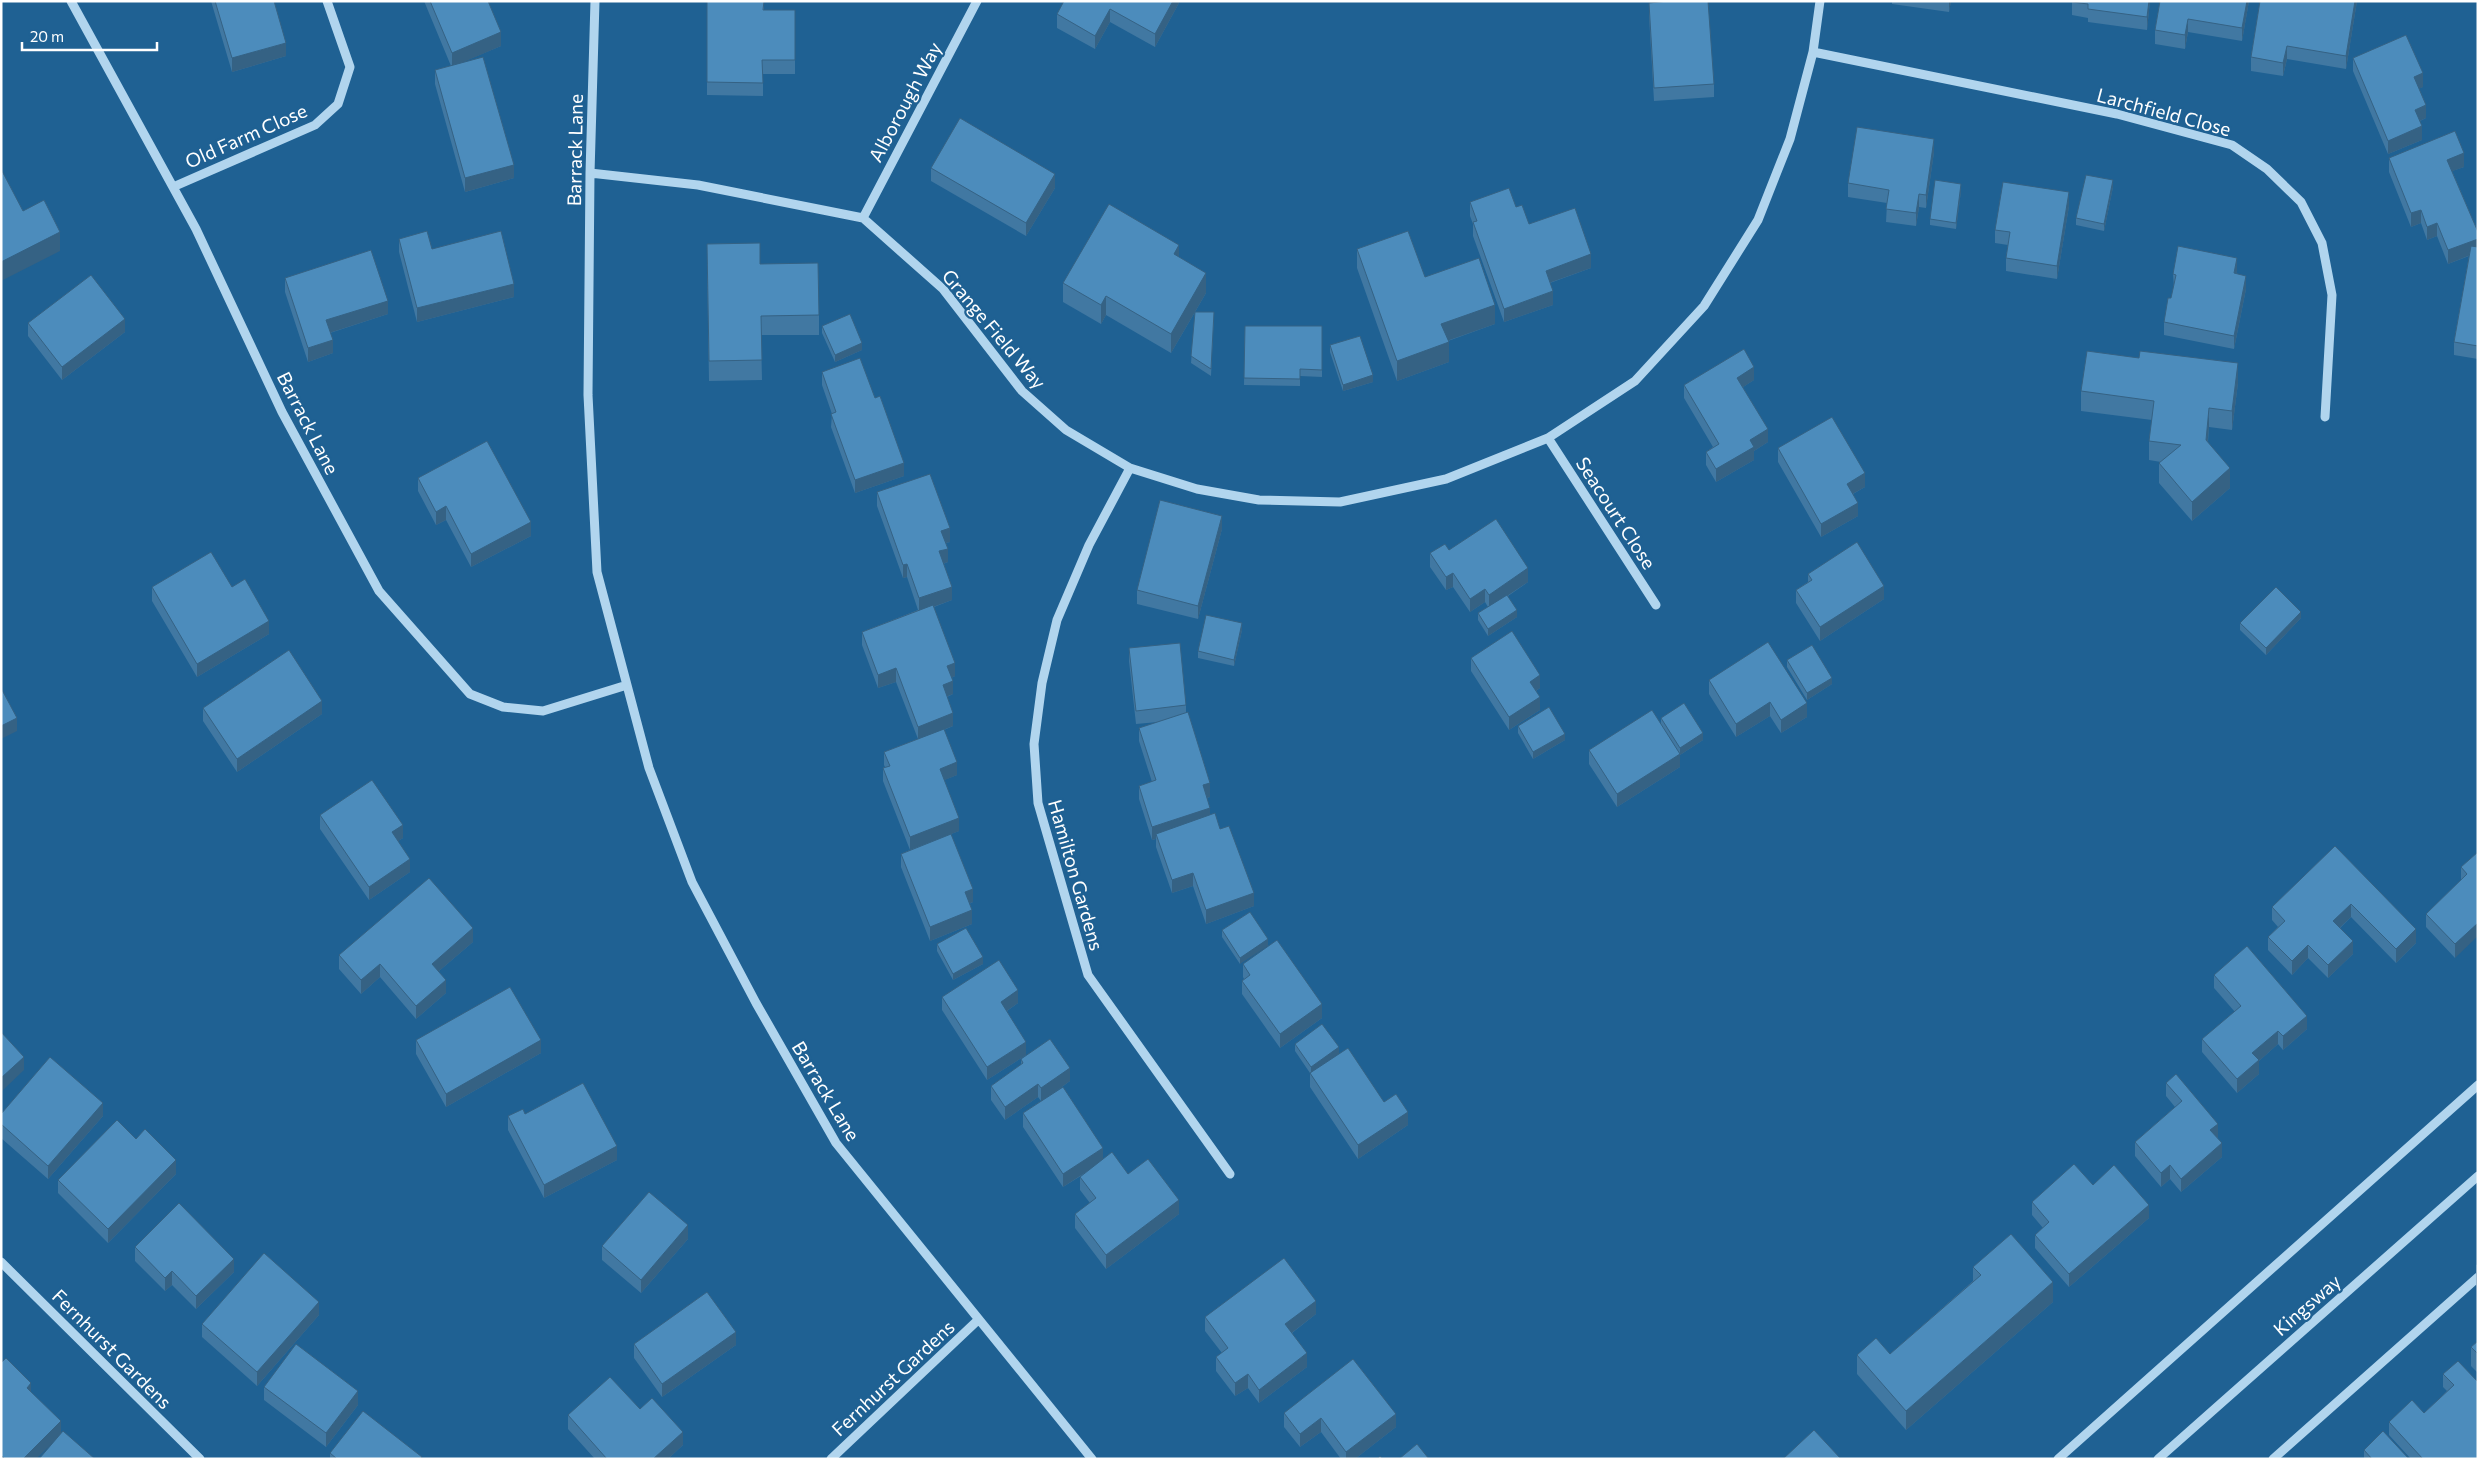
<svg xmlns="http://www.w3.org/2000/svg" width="2479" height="1460" font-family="Commissioner,sans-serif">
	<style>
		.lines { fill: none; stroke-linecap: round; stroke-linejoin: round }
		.minor { stroke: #b1d5ee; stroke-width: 9 }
		.wall { fill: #4178a2 }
		.shaded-wall { fill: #356284 }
		.building { fill: #4c8cbc; stroke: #356284 }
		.labels { text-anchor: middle; stroke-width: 4.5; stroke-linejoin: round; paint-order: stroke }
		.street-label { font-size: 19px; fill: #fff; stroke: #1f6193 }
	</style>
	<rect width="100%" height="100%" fill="#1f6193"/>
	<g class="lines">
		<path class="minor" d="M71,1L196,229L282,412L379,591L470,694L503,707L543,711L627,685
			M595,1L590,173L588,395L597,572L649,768L692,882L756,1003L836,1143L1092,1459
			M1813,52L2117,114L2232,145L2267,169L2301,202L2322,243L2332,295L2325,417
			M590,173L698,185L863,218L943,289L1022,391L1066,430L1130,468L1197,489L1259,500L1340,502L1446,479L1548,438L1635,381L1704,306L1758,220L1790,139L1813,52L1820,1
			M173,187L315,125L338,104L350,67L327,1
			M863,218L977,1
			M1548,438L1656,605
			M1130,468L1089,545L1057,620L1042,683L1034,744L1038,803L1088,975L1230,1174
			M1,1262L200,1459
			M831,1459L978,1320
			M2058,1459L2478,1085
			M2158,1459L2478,1176
			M2273,1459L2478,1277"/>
	</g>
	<path class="wall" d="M211,1H274L286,56L232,72Z
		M424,1H488L501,46L460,63L514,178L465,192L435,84V70L451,66Z
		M707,1H764V10H795V74H763V96L707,95Z
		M1179,1V3L1155,47L1110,22L1095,49L1057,28V14Z
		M1892,1H1951L1949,12L1892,4Z
		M2072,1H2150L2147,30L2088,22V18L2072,15Z
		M2160,1H2249L2242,41L2188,32L2185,49L2155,44V30Z
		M2260,1H2357L2346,69L2287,59L2283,76L2251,71V57Z
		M1649,3L1714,84V97L1654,101L1649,16Z
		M2353,58L2423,87L2419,88L2426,118L2420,121L2422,140L2388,154L2353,71Z
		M1934,152L1926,208L1919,207L1916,226L1886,222L1887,203L1848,197V183Z
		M2389,158L2464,167L2452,171L2478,232V359L2454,355V342L2469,256L2448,264L2437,236L2427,240L2421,223L2411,227L2389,172Z
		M931,168L1055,188L1026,236L931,181Z
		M2113,187L2104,231L2076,225V218Z
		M1961,191L1956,229L1930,225V219Z
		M1470,202L1516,207L1529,224L1591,268L1550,283L1553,305L1504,322L1473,236V224L1470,216Z
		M2069,206L2057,279L2006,271V258L2008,245L1995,243V230Z
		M399,239L432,249L514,297L417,322L399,252Z
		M1357,249L1425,277L1495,324L1448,341L1449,362L1397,381L1357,268Z
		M1179,257L1206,293L1195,312H1214L1211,376L1191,363L1195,312L1171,353L1106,315L1101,324L1063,302V283Z
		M707,264H760L819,315V335H761L762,380L709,381Z
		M2237,271L2236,274L2246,289L2234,349L2164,335V322L2171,298L2174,288L2173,274Z
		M285,278L388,314L330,333L333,353L308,362L285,292Z
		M28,323L125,332L62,380L28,336Z
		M822,326L862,350L835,362L822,333Z
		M1245,326H1322V377L1300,376V386L1244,385Z
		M1330,345L1373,382L1343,391L1330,352Z
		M822,372L875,398L904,476L855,493L831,427L832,414L822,385Z
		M1754,380L1743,387L1768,442L1754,451V460L1716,482L1706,465V452L1713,447L1684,398V385Z
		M2238,383L2232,430L2209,427L2208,442L2230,488L2192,521L2159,483V463L2161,462L2149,460V441L2152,420L2081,411V391Z
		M1778,448L1865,487L1853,494L1858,516L1821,537L1778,462Z
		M418,478L531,536L471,567L446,520L436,525L418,491Z
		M877,492L950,542L946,543L948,562L943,564L952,600L934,607L955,676L951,678L953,694L947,697L953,726L944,730L957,775L944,780L959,831L951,834L973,902L969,904L972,924L930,941L901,867V854L910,850L883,781V768L885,767L884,765V752L918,739L896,682L878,688L862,645V632L918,610L907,577L903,578L877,506Z
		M1222,529L1198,619L1137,604V590Z
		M1449,550L1528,582L1508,596L1517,617L1488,636L1478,620V613L1488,607L1485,602L1470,612L1453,587L1446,590L1430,567V553Z
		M1808,574L1884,599L1820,641L1796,603V590L1808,582Z
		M152,587H232L269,634L197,677L152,601Z
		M2301,618L2266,655L2240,630V623Z
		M1242,630L1234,666L1198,658V651Z
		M1129,648L1186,705V713L1210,797L1207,798L1210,814L1220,829L1254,906L1206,924L1193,886L1172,893L1156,847V839L1152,840L1139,799V786L1152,782L1139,741V728L1158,722L1136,724L1129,661Z
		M1471,658L1540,688L1536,691L1540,710L1509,730L1471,671Z
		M1787,660L1832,684L1807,700L1787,667Z
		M1709,680L1807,717L1781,733L1770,716L1736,737L1709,694Z
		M203,708L322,714L237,772L203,721Z
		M1661,718L1703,740L1680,755L1672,742L1680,767L1617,807L1589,764V750L1661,724Z
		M1518,726L1565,740L1533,759L1518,733Z
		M320,815L403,838L398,841L410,872L369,900L320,829Z
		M2335,846L2416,943L2396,963L2351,917L2340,928L2353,954L2328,978L2308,958L2292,975L2268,950V937L2278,927L2272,920V907Z
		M2478,852L2455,958L2426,927V914L2461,880V867Z
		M1250,912L1240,964L1222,937V930Z
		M473,942L439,971L446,993L416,1019L380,977L361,994L339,969V955Z
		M937,944L983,964L953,980L937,951Z
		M1243,964L1322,1018L1280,1048L1242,994V981L1244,979L1243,977Z
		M2214,975L2307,1029L2283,1050L2278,1044L2259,1061V1074L2237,1093L2202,1052V1039L2235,1012L2214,988Z
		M942,997L1018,1003L1007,1011L1026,1055L987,1080L942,1010Z
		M416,1040L541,1053L446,1107L416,1054Z
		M1295,1044L1339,1054L1384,1102L1408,1125L1358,1159L1310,1087V1073L1295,1051Z
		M1021,1059L1070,1081L1048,1097L1103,1159L1128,1174L1179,1214L1106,1269L1075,1228V1214L1090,1203L1080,1190V1177L1084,1174L1063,1187L1023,1127V1113L1041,1101L1038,1097L1005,1120L991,1100V1086L1021,1065Z
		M2166,1083L2218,1137L2217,1138L2222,1157L2181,1192L2170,1179L2161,1187L2135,1156V1142L2175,1107L2166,1096Z
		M1,1114L103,1116L48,1179L1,1138Z
		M525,1114L617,1160L544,1198L508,1130V1116Z
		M136,1139L176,1174L108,1243L58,1193V1180Z
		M2093,1185L2149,1218L2069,1287L2035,1248V1235L2043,1228L2032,1215V1202Z
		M688,1239L641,1293L602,1260V1246Z
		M135,1247L234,1272L196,1309L172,1285L165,1291L135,1261Z
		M2478,1264V1286L2476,1285V1265Z
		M1973,1267L2053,1302L1906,1430L1857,1374V1355L1890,1354L1973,1281Z
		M1316,1314L1292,1333L1307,1367L1259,1403L1248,1388L1235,1396L1216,1371V1357L1222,1353L1205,1331V1317Z
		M319,1315L257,1386L202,1337V1324Z
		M2478,1341V1373L2471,1366V1347Z
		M634,1344L736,1345L662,1397L634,1358Z
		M2443,1374L2478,1382V1459H2411L2389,1435V1422L2424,1413L2447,1391L2443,1387Z
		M264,1387L358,1405L326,1447L264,1400Z
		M640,1409L683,1445L668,1459H595L568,1429V1415Z
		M1284,1413L1396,1427L1355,1459H1341L1321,1432L1300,1447L1284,1427Z
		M2364,1450L2409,1459H2364Z
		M330,1453L422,1459H330Z"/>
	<path class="shaded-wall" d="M1173,1H1179V3L1155,47V34Z
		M1949,1H1951L1949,12Z
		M2149,1H2150L2147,30V17Z
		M2247,1H2249L2242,41V28Z
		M2355,1H2357L2346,69V56Z
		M1110,9V22L1095,49V36Z
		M2188,19V32L2185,49V35Z
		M501,32V46L452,67V53Z
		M286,43V56L232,72V58Z
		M2287,46V59L2283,76V63Z
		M2423,73V87L2414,91V77Z
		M2426,105V118L2415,123V110Z
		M2422,126V140L2388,154V141Z
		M1934,139V152L1926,208V195Z
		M2464,153V167L2447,173V160Z
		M514,165V178L465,192V178Z
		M1055,174V188L1026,236V223Z
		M2113,180V187L2104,231V224Z
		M1961,184V191L1956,229V223Z
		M2069,192V206L2057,279V266Z
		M1919,194V207L1916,226V213Z
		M2421,210V223L2411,227V213Z
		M2437,223V236L2427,240V227Z
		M60,232V251L1,281V262Z
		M2478,239V252L2448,264V250Z
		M1179,245V264L1174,254Z
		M1591,254V268L1546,284V271Z
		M2237,258V271L2234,287V273Z
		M1206,273V293L1171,353V334Z
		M2246,276V289L2234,349V336Z
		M514,284V297L417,322V308Z
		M1553,291V305L1504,322V309Z
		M1106,296V315L1101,324V305Z
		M388,301V314L326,334V320Z
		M1495,305V324L1441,343V324Z
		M125,319V332L62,380V367Z
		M333,340V353L308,362V348Z
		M1449,342V362L1397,381V361Z
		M862,343V350L835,362V355Z
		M2238,363V383L2232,430V411Z
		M1754,367V380L1737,391V378Z
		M1373,375V382L1343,391V385Z
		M2209,408V427L2206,459V440Z
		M1768,429V442L1754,451V460L1716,482V469L1750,440Z
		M904,463V476L855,493V480Z
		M2230,468V488L2192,521V502Z
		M1865,473V487L1847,497V484Z
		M1858,503V516L1821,537V524Z
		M446,506V520L436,525V512Z
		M1222,516V529L1198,619V606Z
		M531,522V536L471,567V554Z
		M950,528V542L941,544V531Z
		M948,549V562L939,565V551Z
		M907,564V577L903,578V565Z
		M1528,568V582L1489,608V595Z
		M1453,573V587L1446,590V577Z
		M1884,586V599L1820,641V627Z
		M952,587V600L919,612V598Z
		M1485,589V602L1470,612V599Z
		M1517,610V617L1488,636V629Z
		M2301,612V618L2266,655V648Z
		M269,621V634L197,677V664Z
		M1242,623V630L1234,666V660Z
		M955,663V676L947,680V666Z
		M896,668V682L878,688V675Z
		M1540,675V688L1530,695V682Z
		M1832,678V684L1807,700V693Z
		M953,681V694L943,698V685Z
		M1540,697V710L1509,730V717Z
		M322,701V714L237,772V759Z
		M1770,702V716L1736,737V724Z
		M1807,703V717L1781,733V720Z
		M953,713V726L918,740V727Z
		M17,718V731L1,739V726Z
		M1703,733V740L1680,755V748Z
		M1565,734V740L1533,759V752Z
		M1680,754V767L1617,807V794Z
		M957,762V775L940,782V769Z
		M1210,783V797L1203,799V785Z
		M1210,808V821L1156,834V839L1152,840V827Z
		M959,818V831L910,850V837Z
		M403,825V838L392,845V832Z
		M410,859V872L369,900V887Z
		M1193,873V886L1172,893V880Z
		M973,889V902L965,905V892Z
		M1254,893V906L1206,924V910Z
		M2351,904V917L2333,934V921Z
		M972,910V924L930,941V927Z
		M2478,923V936L2455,958V944Z
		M473,928V942L432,977V964Z
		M2416,929V943L2396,963V949Z
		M1268,939V946L1240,964V958Z
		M2353,941V954L2328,978V965Z
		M2308,945V958L2292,975V961Z
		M983,957V964L953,980V974Z
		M380,964V977L361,994V980Z
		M446,980V993L416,1019V1006Z
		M1018,990V1003L1001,1015V1002Z
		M1322,1004V1018L1280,1048V1034Z
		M2307,1016V1029L2283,1050V1036Z
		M2278,1031V1044L2259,1061V1074L2237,1093V1079L2252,1053Z
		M541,1040V1053L446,1107V1094Z
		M1026,1042V1055L987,1080V1067Z
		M1339,1047V1054L1311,1074V1067Z
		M24,1057V1070L1,1092V1078Z
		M1070,1068V1081L1041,1102V1088Z
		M1038,1084V1097L1005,1120V1107Z
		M103,1103V1116L48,1179V1166Z
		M1408,1112V1125L1358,1159V1145Z
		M2218,1124V1137L2210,1143V1130Z
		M2222,1143V1157L2181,1192V1179Z
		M617,1146V1160L544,1198V1185Z
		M1103,1148V1161L1063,1187V1174Z
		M176,1160V1174L108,1243V1229Z
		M2170,1165V1179L2161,1187V1173Z
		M1179,1200V1214L1106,1269V1255Z
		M2149,1205V1218L2069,1287V1274Z
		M688,1225V1239L641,1293V1280Z
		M234,1259V1272L196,1309V1296Z
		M172,1271V1285L165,1291V1278Z
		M2053,1282V1302L1906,1430V1411Z
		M1316,1301V1314L1285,1338V1324Z
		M319,1302V1315L257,1386V1372Z
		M736,1332V1345L662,1397V1384Z
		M1307,1353V1367L1259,1403V1390Z
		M1248,1374V1388L1235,1396V1383Z
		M31,1383V1397L27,1388Z
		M358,1391V1405L326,1447V1433Z
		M1396,1414V1427L1355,1459H1346V1452Z
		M1321,1418V1432L1300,1447V1434Z
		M61,1421V1435L36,1459H23Z
		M683,1432V1445L668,1459H653Z"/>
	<path class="building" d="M215,1H274L286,43L232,58Z
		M430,1H488L501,32L452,53Z
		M707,1H764L763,10H795V60H762L763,83L707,82Z
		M1064,1H1173L1155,34L1110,9L1095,36L1057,14Z
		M1668,1H1708L1714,84L1654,88L1649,3Z
		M2072,1H2149L2147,17L2088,9V4L2072,2Z
		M2160,1H2247L2242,28L2188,19L2185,35L2155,30Z
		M2260,1H2355L2346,56L2287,46L2283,63L2251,57Z
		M2406,35L2423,73L2414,77L2426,105L2415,110L2422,126L2388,141L2353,58Z
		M483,57L514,165L465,178L435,70Z
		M960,118L1055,174L1026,223L931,168Z
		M1857,127L1934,139L1926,195L1919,194L1916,213L1886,209L1889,190L1848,183Z
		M2455,131L2464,153L2447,160L2478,232V239L2448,250L2437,223L2427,227L2421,210L2411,213L2389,158Z
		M1,169L23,211L44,200L60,232L1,262Z
		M2086,175L2113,180L2104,224L2076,218Z
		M1935,180L1961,184L1956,223L1930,219Z
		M2003,182L2069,192L2057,266L2006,258L2010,232L1995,230Z
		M1509,188L1516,207L1522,205L1529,224L1575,208L1591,254L1546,271L1553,291L1504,309L1473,222L1477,221L1470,202Z
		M1109,204L1179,245L1174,254L1206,273L1171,334L1106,296L1101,305L1063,283Z
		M427,231L432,249L501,231L514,284L417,308L399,239Z
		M1408,231L1425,277L1479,258L1495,305L1441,324L1449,342L1397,361L1357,249Z
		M760,243V264L818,263L819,315L761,316L762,360L709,361L707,244Z
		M2178,246L2237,258L2234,273L2246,276L2234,336L2164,322L2168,298H2171L2176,275L2173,274Z
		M2471,246L2478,247V346L2454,342Z
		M371,250L388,301L326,320L333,340L308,348L285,278Z
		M91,275L125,319L62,367L28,323Z
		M1195,312H1214L1211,369L1191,356Z
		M850,314L862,343L835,355L822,326Z
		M1245,326H1322V370L1300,369V379L1244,378Z
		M1360,336L1373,375L1343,385L1330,345Z
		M1744,349L1754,367L1737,378L1768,429L1750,440L1754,447L1716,469L1706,452L1719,444L1684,385Z
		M2087,351L2139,358L2140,351L2238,363L2232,411L2209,408L2206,440L2230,468L2192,502L2159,463L2181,445L2149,441L2154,401L2081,391Z
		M860,358L875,398L880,396L904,463L855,480L831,414L836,412L822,372Z
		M1832,417L1865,473L1847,484L1858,503L1821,524L1778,448Z
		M487,441L531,522L471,554L446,506L436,512L418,478Z
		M930,474L950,528L941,531L948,549L939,551L952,587L919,598L907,564L903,565L877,492Z
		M1160,500L1222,516L1198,606L1137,590Z
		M1496,519L1528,568L1489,595L1485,589L1470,599L1453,573L1446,577L1430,553L1445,544L1449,550Z
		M1857,542L1884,586L1820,627L1796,590L1812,580L1808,574Z
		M211,552L232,587L245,579L269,621L197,664L152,587Z
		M2276,587L2301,612L2266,648L2240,623Z
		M1507,595L1517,610L1488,629L1478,613Z
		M933,605L955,663L947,666L953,681L943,685L953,713L918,727L896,668L878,675L862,632Z
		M1206,615L1242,623L1234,660L1198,651Z
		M1512,631L1540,675L1530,682L1540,697L1509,717L1471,658Z
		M1768,642L1807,703L1781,720L1770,702L1736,724L1709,680Z
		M1180,643L1186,705L1136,711L1129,648Z
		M1812,645L1832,678L1807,693L1787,660Z
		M289,650L322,701L237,759L203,708Z
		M1,688L17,718L1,726Z
		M1684,703L1703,733L1680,748L1661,718Z
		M1549,707L1565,734L1533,752L1518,726Z
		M1652,710L1680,754L1617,794L1589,750Z
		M1188,712L1210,783L1203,785L1210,808L1152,827L1139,786L1156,780L1139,728Z
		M944,729L957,762L940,769L959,818L910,837L883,768L890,766L884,752Z
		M372,780L403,825L392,832L410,859L369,887L320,815Z
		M1215,813L1220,829L1229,826L1254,893L1206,910L1193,873L1172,880L1156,834Z
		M951,834L973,889L965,892L972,910L930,927L901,854Z
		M2335,846L2416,929L2396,949L2351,904L2333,921L2353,941L2328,965L2308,945L2292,961L2268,937L2285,921L2272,907Z
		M2478,852V923L2455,944L2426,914L2467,874L2461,867Z
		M429,878L473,928L432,964L446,980L416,1006L380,964L361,980L339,955Z
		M1250,912L1268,939L1240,958L1222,930Z
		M966,928L983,957L953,974L937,944Z
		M1277,940L1322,1004L1280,1034L1242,981L1250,975L1243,964Z
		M2247,946L2307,1016L2283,1036L2278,1031L2252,1053L2259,1060L2237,1079L2202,1039L2241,1006L2214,975Z
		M999,960L1018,990L1001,1002L1026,1042L987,1067L942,997Z
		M510,987L541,1040L446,1094L416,1040Z
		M1322,1024L1339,1047L1311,1067L1295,1044Z
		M1,1032L24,1057L1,1078Z
		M1050,1039L1070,1068L1041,1088L1038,1084L1005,1107L991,1086L1023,1063L1021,1059Z
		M1348,1048L1384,1102L1396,1094L1408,1112L1358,1145L1310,1073Z
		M50,1057L103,1103L48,1166L1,1124V1114Z
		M2176,1074L2218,1124L2210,1130L2222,1143L2181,1179L2170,1165L2161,1173L2135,1142L2182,1101L2166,1083Z
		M583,1083L617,1146L544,1185L508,1116L523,1109L525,1114Z
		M1063,1087L1103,1148L1063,1174L1023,1113Z
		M117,1120L136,1139L145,1129L176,1160L108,1229L58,1180Z
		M1112,1152L1128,1174L1148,1159L1179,1200L1106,1255L1075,1214L1096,1198L1080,1177Z
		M2074,1164L2093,1185L2114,1165L2149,1205L2069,1274L2035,1235L2049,1222L2032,1202Z
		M649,1192L688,1225L641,1280L602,1246Z
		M179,1203L234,1259L196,1296L172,1271L165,1278L135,1247Z
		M2011,1234L2053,1282L1906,1411L1857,1355L1876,1338L1890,1354L1981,1275L1973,1267Z
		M264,1253L319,1302L257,1372L202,1324Z
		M1284,1258L1316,1301L1285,1324L1307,1353L1259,1390L1248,1374L1235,1383L1216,1357L1228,1348L1205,1317Z
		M707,1292L736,1332L662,1384L634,1344Z
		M2478,1341V1354L2471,1347Z
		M296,1344L358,1391L326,1433L264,1387Z
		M6,1358L31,1383L27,1388L61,1421L23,1459H5L1,1455V1363Z
		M1353,1359L1396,1414L1346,1452L1321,1418L1300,1434L1284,1413Z
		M2458,1361L2478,1382V1459H2459L2458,1458L2457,1459H2423L2389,1422L2412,1400L2424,1413L2454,1385L2443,1374Z
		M610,1377L640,1409L652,1398L683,1432L653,1459H607L568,1415Z
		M363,1411L422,1457L420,1459H337L330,1453Z
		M1814,1430L1841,1459H1783Z
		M63,1431L95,1459H39Z
		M2383,1431L2409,1459H2372L2364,1450Z
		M1417,1444L1429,1459H1399Z
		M1380,1456L1383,1459H1377Z"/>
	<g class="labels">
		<g class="street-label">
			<text transform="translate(905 102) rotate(-62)" y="7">Alborough Way</text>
			<text transform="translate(2164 112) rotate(15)" y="7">Larchfield Close</text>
			<text transform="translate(246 136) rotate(-24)" y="7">Old Farm Close</text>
			<text transform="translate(575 150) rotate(-89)" y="7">Barrack Lane</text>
			<text transform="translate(994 329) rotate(50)" y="7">Grange Field Way</text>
			<text transform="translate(308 423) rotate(63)" y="7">Barrack Lane</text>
			<text transform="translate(1616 513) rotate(57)" y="7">Seacourt Close</text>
			<text transform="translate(1076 875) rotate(74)" y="7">Hamilton Gardens</text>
			<text transform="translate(826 1091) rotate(59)" y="7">Barrack Lane</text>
			<text transform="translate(2307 1305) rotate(-41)" y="7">Kingsway</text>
			<text transform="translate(112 1349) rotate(45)" y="7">Fernhurst Gardens</text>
			<text transform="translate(893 1378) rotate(-43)" y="7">Fernhurst Gardens</text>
		</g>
	</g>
	<rect width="2479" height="1460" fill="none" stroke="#ffffff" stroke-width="5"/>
	<path d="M22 42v8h135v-8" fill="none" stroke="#ffffff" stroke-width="2.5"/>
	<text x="30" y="42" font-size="15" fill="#ffffff" stroke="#1f6193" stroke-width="4" paint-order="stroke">20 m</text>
</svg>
